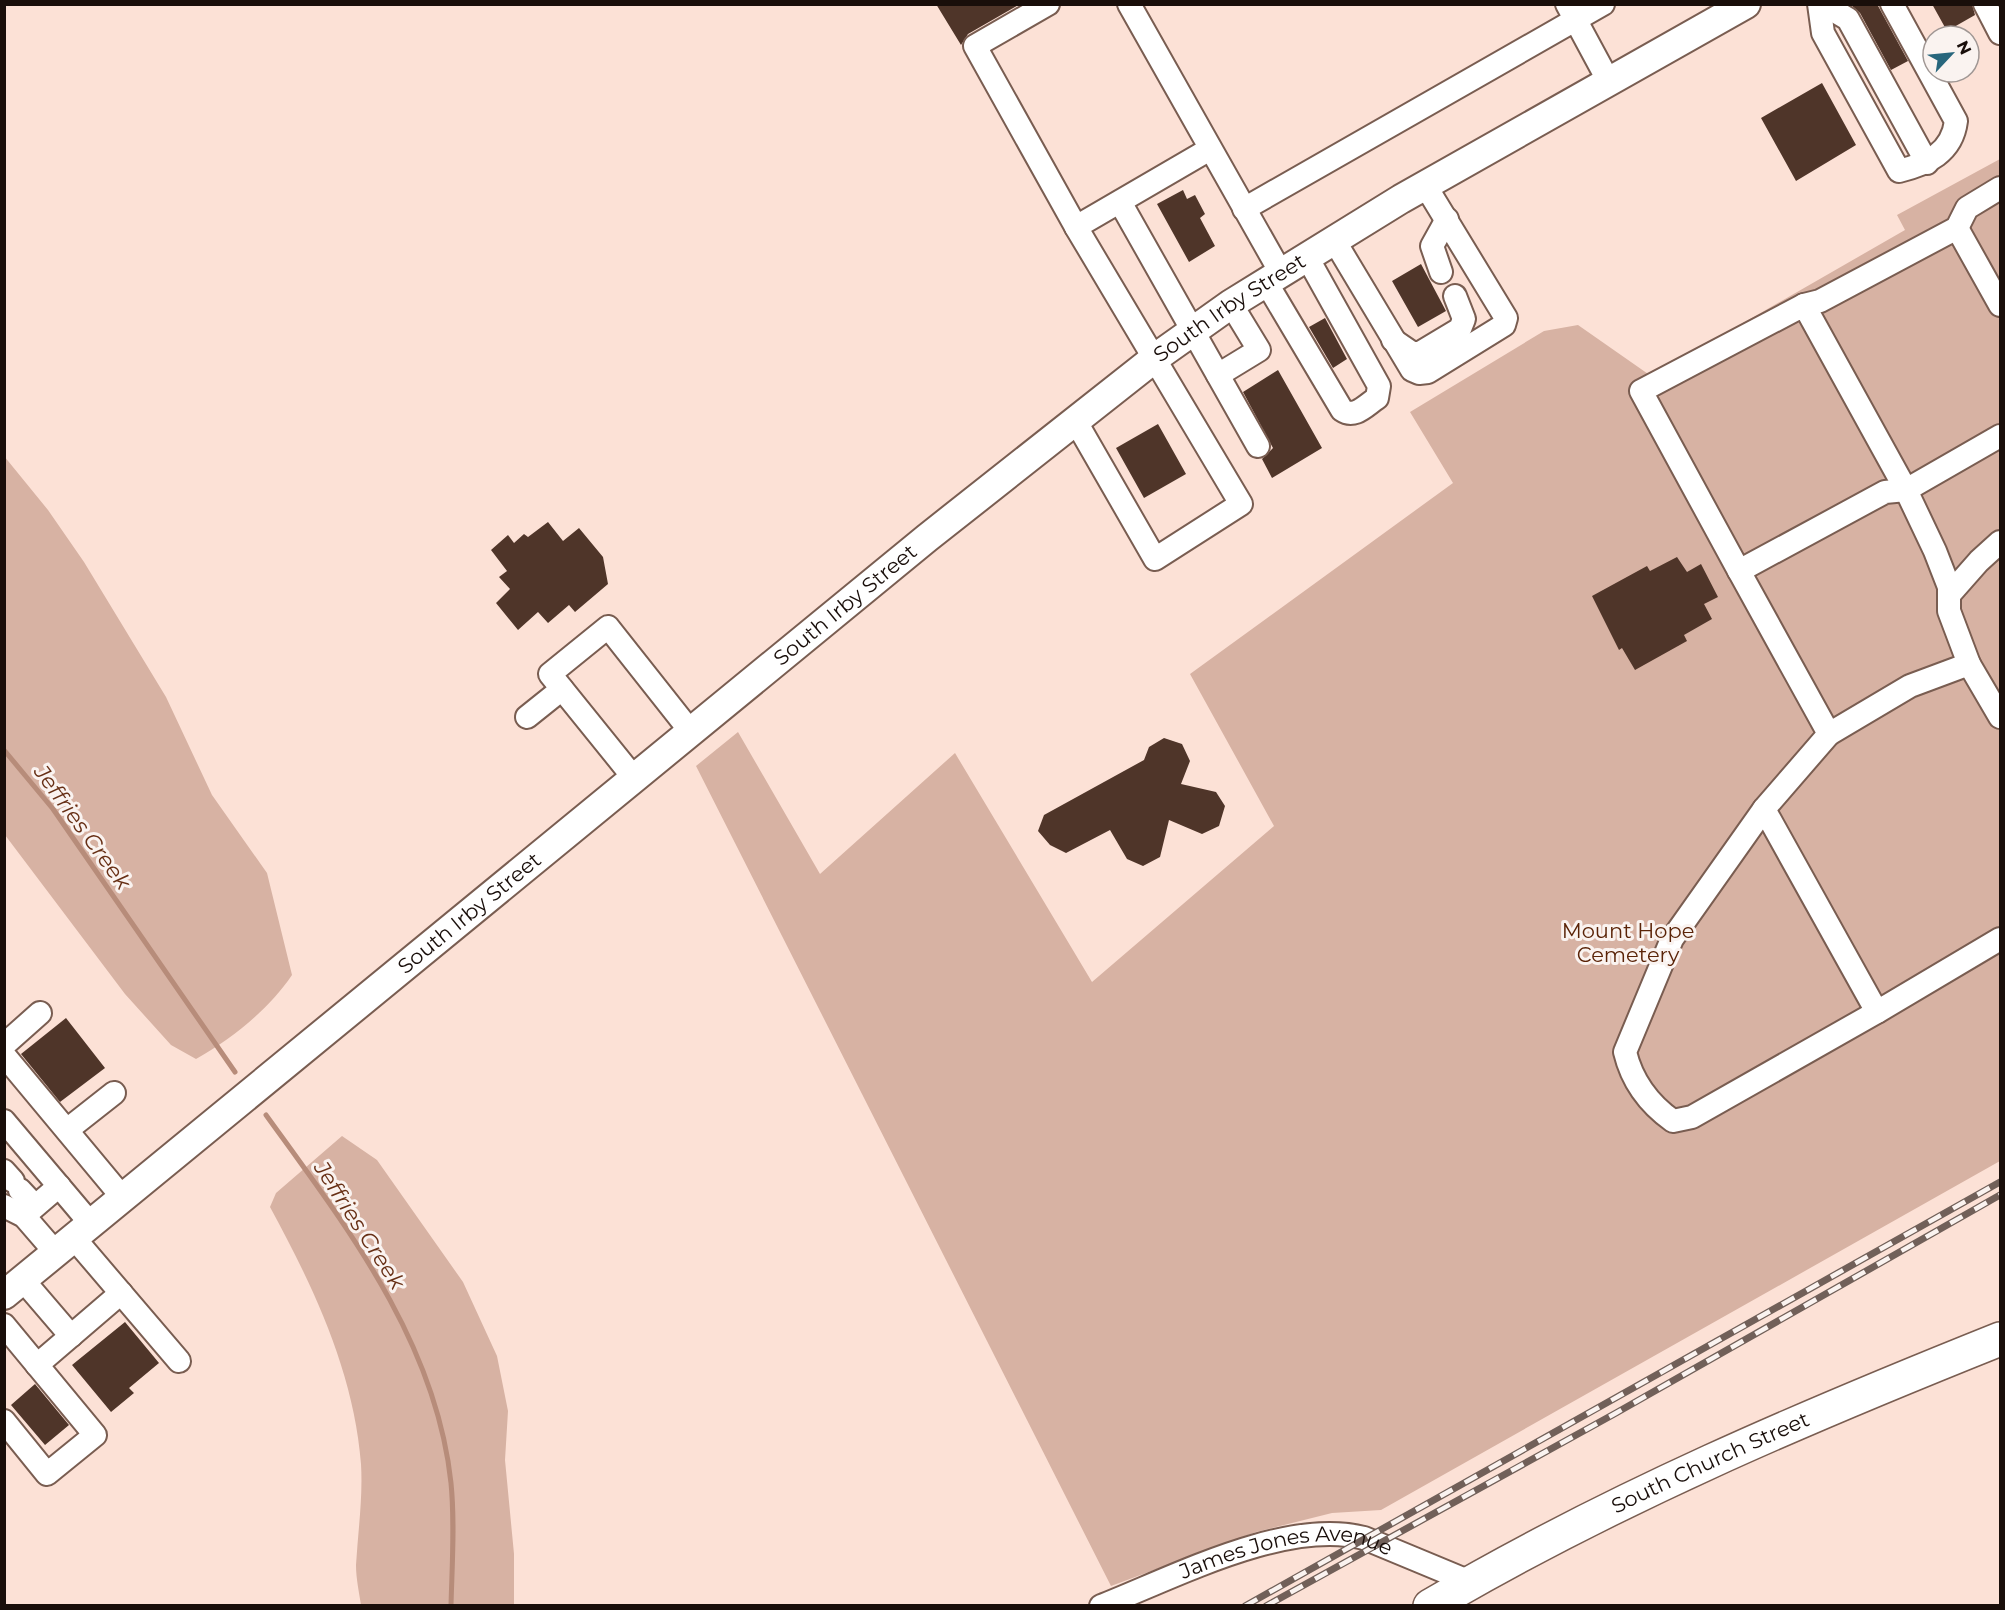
<svg xmlns="http://www.w3.org/2000/svg" width="2005" height="1610" font-family="Montserrat,sans-serif">
	<style>
		.green { fill: #d7b2a3 }
		.lines { fill: none; stroke-linecap: round; stroke-linejoin: round }
		.stream { stroke: #b78c7a; stroke-width: 5 }
		.building { fill: #4f3529 }
		.minor-casing { stroke: #795d51; stroke-width: 26 }
		.major-casing { stroke: #795d51; stroke-width: 32 }
		.highway-casing { stroke: #795d51; stroke-width: 36 }
		.minor { stroke: #fff; stroke-width: 22 }
		.major { stroke: #fff; stroke-width: 28 }
		.highway { stroke: #fff; stroke-width: 33 }
		.rail-casing { stroke: #716059; stroke-width: 7 }
		.rail { stroke: #faf3f0; stroke-width: 4.5; stroke-dasharray: 14; stroke-linecap: butt }
		.labels { text-anchor: middle; stroke-width: 6; stroke-linejoin: round; paint-order: stroke }
		.street-label { font-size: 21px; fill: #190e0a; stroke: #faf3f0 }
		.park-label { font-size: 21px; fill: #5a2307; stroke: #faf3f0 }
		.water-label { font-size: 22px; font-style: italic; fill: #672f15; stroke: #faf3f0 }
	</style>
	<rect width="100%" height="100%" fill="#fce1d6"/>
	<path class="green" d="M2000,159V1161L1381,1510L1332,1513L1256,1532L1111,1586L696,766L738,732L820,874L955,753L1092,982L1274,826L1190,674L1453,483L1410,412L1544,331L1578,325L1651,376L1905,230L1897,215Z
		M4,456L48,510L84,562L166,697L212,795L267,873L292,975C269,1009 232,1039 196,1059L171,1045L125,994L5,835Z
		M342,1136L377,1160L463,1282L497,1356L508,1411L505,1460L514,1554V1605H361C359,1592 356,1578 356,1565C358,1531 363,1498 361,1464C354,1372 313,1286 270,1207L276,1193Z"/>
	<g class="lines">
		<path class="stream" d="M4,750L53,809L235,1072
			M266,1115C346,1226 436,1341 451,1483C455,1523 452,1566 451,1606"/>
	</g>
	<path class="building" d="M936,4H1020L968,34L961,45Z
		M1850,4H1877L1908,61L1891,70L1860,13Z
		M1932,4H1972L1975,15L1947,31Z
		M1822,83L1856,145L1796,181L1761,118Z
		M1183,190L1187,199L1195,195L1205,214L1200,218L1215,246L1189,262L1157,204Z
		M1421,264L1446,311L1418,327L1392,281Z
		M1325,318L1347,359L1333,368L1309,327Z
		M1278,370L1322,448L1272,478L1262,459L1273,448L1243,392Z
		M1158,424L1186,474L1144,498L1116,448Z
		M548,522L563,541L579,528L603,557L608,584L575,612L569,605L548,623L538,612L518,630L496,603L510,589L499,577L507,571L491,550L508,535L514,543L524,534L528,537Z
		M1677,557L1687,572L1701,564L1718,597L1704,604L1712,619L1684,635L1687,641L1635,670L1622,648L1619,650L1592,596L1647,566L1650,571Z
		M1164,738L1182,744L1190,761L1181,784L1216,792L1225,806L1219,826L1202,834L1169,820L1160,857L1143,866L1127,859L1110,830L1066,853L1050,845L1038,831L1044,815L1144,760L1149,747Z
		M66,1018L105,1068L60,1102L21,1054Z
		M125,1322L159,1363L129,1388L134,1393L111,1412L72,1365Z
		M35,1384L69,1425L45,1445L11,1405Z"/>
	<g class="lines">
		<defs>
			<g id="minor">
				<path d="M1048,4L975,46L1076,227L1241,504L1155,559L1075,420"/>
				<path d="M1129,4L1281,273"/>
				<path d="M1567,4L1609,82"/>
				<path d="M1819,4L1823,33L1899,171C1927,164 1952,153 1956,121L1892,4"/>
				<path d="M1823,4L1848,19L1927,163"/>
				<path d="M1985,4L2000,33"/>
				<path d="M1120,202L1258,446"/>
				<path d="M1244,209L1603,4"/>
				<path d="M1076,227L1210,149"/>
				<path d="M1957,228L2000,305"/>
				<path d="M1334,240L1412,370L1419,373L1428,372L1504,325L1506,318L1425,185"/>
				<path d="M1441,272L1432,246L1447,219"/>
				<path d="M1266,282L1342,410C1355,419 1366,405 1377,398L1379,386L1307,257"/>
				<path d="M1804,305L1820,301L1957,228L1967,208L2000,188"/>
				<path d="M1393,340L1412,353H1420L1460,329L1464,319L1455,296"/>
				<path d="M1218,375L1259,350L1231,304"/>
				<path d="M2000,436L1906,490L1885,492L1739,571L1829,734L1764,809L1877,1012L2000,939"/>
				<path d="M1739,571L1641,391L1804,305L1906,490L1935,551L1949,587V611L1969,664L1910,686L1829,734"/>
				<path d="M1949,595L1979,561L2000,542"/>
				<path d="M1969,664L2000,717"/>
				<path d="M527,717L562,689"/>
				<path d="M634,778L550,674L608,627L691,732"/>
				<path d="M1764,809L1672,939L1625,1052C1632,1081 1649,1104 1673,1121L1692,1117L1877,1012"/>
				<path d="M4,1045L40,1013"/>
				<path d="M4,1055L123,1198"/>
				<path d="M4,1121L91,1224"/>
				<path d="M67,1130L114,1093"/>
				<path d="M4,1171L13,1181"/>
				<path d="M20,1190L35,1206"/>
				<path d="M4,1206L24,1216L56,1253"/>
				<path d="M24,1216L59,1186"/>
				<path d="M74,1238L179,1361"/>
				<path d="M23,1280L71,1336"/>
				<path d="M4,1325L95,1435L47,1474L4,1421"/>
				<path d="M37,1365L121,1293"/>
				<path id="s1" d="M1101,1606C1175,1577 1286,1518 1364,1538L1470,1582"/>
			</g>
			<g id="major">
				<path id="s2" d="M4,1295L927,538L1155,358L1231,304L1401,199L1746,4"/>
			</g>
			<g id="highway">
				<path id="s3" d="M1430,1606C1612,1499 1805,1417 2000,1339"/>
			</g>
		</defs>
		<use href="#minor" class="minor-casing"/>
		<use href="#major" class="major-casing"/>
		<use href="#highway" class="highway-casing"/>
		<use href="#minor" class="minor"/>
		<use href="#major" class="major"/>
		<use href="#highway" class="highway"/>
		<defs>
			<path id="rail" d="M1245,1606L2000,1182
				M1266,1606L1616,1413L2000,1195"/>
		</defs>
		<use href="#rail" class="rail-casing"/>
		<use href="#rail" class="rail"/>
	</g>
	<g class="labels">
		<g class="street-label">
			<text dy="7" stroke="none"><textPath href="#s2" startOffset="1574">South Irby Street</textPath></text>
			<text dy="7" stroke="none"><textPath href="#s2" startOffset="1088">South Irby Street</textPath></text>
			<text dy="7" stroke="none"><textPath href="#s2" startOffset="602">South Irby Street</textPath></text>
			<text dy="7" stroke="none"><textPath href="#s3" startOffset="315">South Church Street</textPath></text>
			<text dy="7" stroke="none"><textPath href="#s1" startOffset="196">James Jones Avenue</textPath></text>
		</g>
		<g class="park-label">
			<text x="1628" y="938">Mount Hope<tspan x="1628" dy="24">Cemetery</tspan></text>
		</g>
		<g class="water-label">
			<text transform="translate(83 827) rotate(54)" y="8">Jeffries Creek</text>
			<text transform="translate(360 1225) rotate(57)" y="8">Jeffries Creek</text>
		</g>
	</g>
	<rect width="2005" height="1610" fill="none" stroke="#190e0a" stroke-width="12"/>
	<g transform="translate(1951 54) rotate(64)"><circle r="28" fill="#faf3f0" stroke="#a09794" stroke-width="1.5"/>
	<path d="M0-4.5L10 22L0 15L-10 22Z" fill="#28667c"/>
	<text y="-9" font-size="16" font-weight="bold" text-anchor="middle" fill="#190e0a">N</text>
	</g>
</svg>
